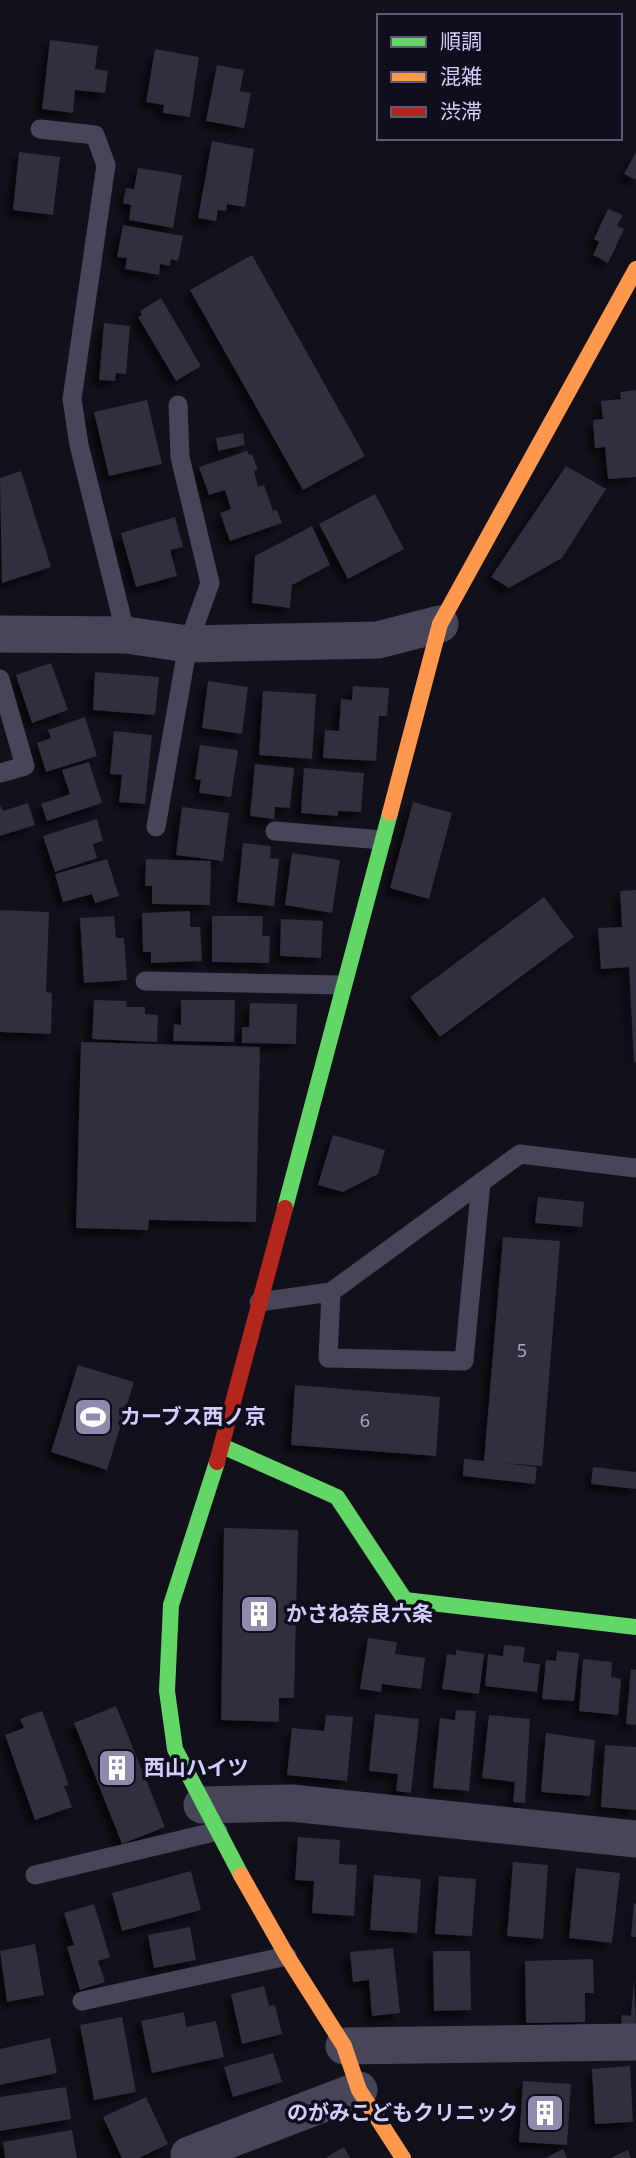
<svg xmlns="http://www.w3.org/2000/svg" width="636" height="2158" font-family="'Noto Sans','Noto Sans JP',sans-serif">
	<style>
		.building { fill: #302e3c; filter: url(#shadow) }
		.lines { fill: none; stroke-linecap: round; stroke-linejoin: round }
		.lane { stroke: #474659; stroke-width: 19 }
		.street { stroke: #474659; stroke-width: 37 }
		.fast { stroke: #63d668; stroke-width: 16 }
		.slow { stroke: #ff974d; stroke-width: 16 }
		.jam { stroke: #b3261e; stroke-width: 16 }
		.labels { text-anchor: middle; stroke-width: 7; stroke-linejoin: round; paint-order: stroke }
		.number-label { font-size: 18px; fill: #aaa5cb }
		.poi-label { font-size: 21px; font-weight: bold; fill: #d2cdfb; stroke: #100d1d; text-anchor: start }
	</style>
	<defs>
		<filter id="shadow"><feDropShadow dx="-6" dy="6" stdDeviation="3.5" flood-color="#0009"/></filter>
	</defs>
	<rect width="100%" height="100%" fill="#12101a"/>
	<path class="building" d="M50,40L98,46L95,69L108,71L105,93L75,90L73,113L42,109Z
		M155,49L199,57L190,117L163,113L164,105L146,102Z
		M217,65L244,70L240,91L251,93L244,128L206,121Z
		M212,141L254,149L245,207L227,204L226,211L218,210L216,221L198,218Z
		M19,152L60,157L53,215L13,210Z
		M636,152V180L624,174Z
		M138,168L182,175L173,228L129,220L131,205L123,203L126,188L134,189Z
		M608,209L623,215L617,226L624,229L608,263L593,255L599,242L594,239Z
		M123,225L183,236L178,261L171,259L170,266L160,264L159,275L125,269L127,258L117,257Z
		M252,255L365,456L303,490L190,290Z
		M161,298L201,366L176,381L138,317L142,315L140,311Z
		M104,323L130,326L126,374L116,373L115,381L99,380Z
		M636,390V477L608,479L605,447L595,448L593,420L603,419L601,401L621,399L620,392Z
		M147,400L162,464L109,476L94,412Z
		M243,433L245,445L218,451L216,438Z
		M247,451L249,455L252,454L258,470L254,471L258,487L264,485L273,511L277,510L282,523L230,541L220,513L231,509L225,490L209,495L199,467Z
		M566,466L606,489L562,558L509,588L491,577Z
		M21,471L51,567L2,583L0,478Z
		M375,494L404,549L348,579L319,524Z
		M175,517L183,547L170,550L177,576L136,587L121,533Z
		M312,526L330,565L292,585L290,608L252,603L255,556Z
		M51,663L68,710L32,723L16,675Z
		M95,672L159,677L155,715L93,710Z
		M208,681L248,687L242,734L202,728Z
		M353,686L389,688L387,716H379L376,761L323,758L325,730L339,731L341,699L352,700Z
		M263,691L316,694L312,759L259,755Z
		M85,717L97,756L46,772L37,743L51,738L48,730Z
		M114,731L152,735L145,804L119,802L122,775L110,774Z
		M200,745L238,750L231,797L199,793L201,780L195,779Z
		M89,762L102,803L47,821L41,804L70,794L62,770Z
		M255,764L294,768L290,808L275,807L274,819L250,816Z
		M304,768L364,773L361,812L338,811V816L301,813Z
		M413,802L452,813L429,899L390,888Z
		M28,803L35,825L0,836V805L3,811Z
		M182,807L229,813L223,861L176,855Z
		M97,819L103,841L93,844L97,858L55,872L43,836Z
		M243,843L271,846L270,858L279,859L274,906L237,902Z
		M292,853L340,860L332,913L285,905Z
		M107,859L119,896L95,903L92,894L63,902L55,874Z
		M146,859L211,861L210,905L152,904V886H145Z
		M636,890V1062H634L629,967L601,969L598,928L622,927L620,891Z
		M544,897L574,937L440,1037L410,997Z
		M0,910L49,912L46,992L52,993L51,1034L0,1032Z
		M190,911V927H200L202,961L151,963V952H143L142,913Z
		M114,916L116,938H124L127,980L84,983L80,918Z
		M212,916H263L262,936H270L269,963L212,962Z
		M281,919L323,921L321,958L280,956Z
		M94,1000L127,1001L126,1007H145V1014L158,1015L157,1042L92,1039Z
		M181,1000H235L234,1042L173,1041L174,1024L181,1025Z
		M250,1003L297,1004L296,1044L242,1043V1027H249Z
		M81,1042L260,1047L256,1222L149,1220L148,1230L76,1228Z
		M333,1135L385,1150L378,1174L343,1192L318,1185Z
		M538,1197L584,1202L582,1227L535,1223Z
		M503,1237L560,1241L542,1466L503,1463L537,1467L535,1484L463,1476L464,1459L484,1461Z
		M78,1365L134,1382L107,1470L51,1452Z
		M295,1385L440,1397L436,1456L291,1445Z
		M593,1467L636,1472V1489L591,1484Z
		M224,1528L298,1530L294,1698H279V1722L221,1720Z
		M368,1638L397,1642L395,1654L425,1658L421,1689L382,1684L381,1692L360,1689Z
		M504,1645L525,1647L523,1662L540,1664L537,1692L485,1686L488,1654L503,1656Z
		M456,1650L484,1654L479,1694L442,1689L447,1654L456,1655Z
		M557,1651L579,1653L574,1701L542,1699L546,1660L556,1661Z
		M583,1659L612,1662L611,1677L621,1679L618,1715L579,1711Z
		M631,1669L636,1670V1725L626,1724Z
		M116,1706L165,1827L122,1844L74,1723Z
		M456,1710L476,1711L469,1791L433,1788L440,1718L455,1720Z
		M42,1711L69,1785L64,1786L72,1807L35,1820L5,1735L24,1728L20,1719Z
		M375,1714L419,1719L411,1793L396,1791L398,1774L369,1771Z
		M326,1715L353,1717L347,1781L287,1775L292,1728L324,1731Z
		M489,1715L530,1719L525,1803L513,1802L515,1782L482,1778Z
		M546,1733L595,1740L590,1796L541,1792Z
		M605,1745L636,1747V1810L601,1807Z
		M298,1837L340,1840L339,1864L357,1865L354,1916L312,1913L314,1881L295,1880Z
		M513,1862L548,1865L543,1939L507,1936Z
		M576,1868L620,1873L612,1943L569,1938Z
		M191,1871L201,1910L122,1931L112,1893Z
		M374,1875L421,1879L417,1933L370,1930Z
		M439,1876L476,1879L472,1936L435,1934Z
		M634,1903L636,1904V1937H631Z
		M94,1904L110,1957L98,1961L105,1982L80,1990L67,1947L74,1945L64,1913Z
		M190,1927L196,1960L154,1968L148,1935Z
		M35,1944L44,1995L7,2002L0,1951Z
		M393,1948L400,2013L372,2016L369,1980L353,1982L350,1952Z
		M433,1951H470L471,2010L434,2011Z
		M593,1959L594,1993H585V2022L526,2023L525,1961Z
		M634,1980L636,2028L621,2027L622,2015L631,2016Z
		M264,1986L269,2006L275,2005L282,2034L242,2044L231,1994Z
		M184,2012L186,2027L216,2021L224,2057L152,2073L141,2021Z
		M122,2017L136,2092L94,2100L80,2025Z
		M50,2038L57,2073L0,2085V2049Z
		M273,2053L282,2082L233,2097L224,2067Z
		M630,2066L633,2122L595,2124L592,2069Z
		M523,2081L571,2084L567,2145L519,2142Z
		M66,2087L71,2119L0,2131V2097Z
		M146,2097L168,2144L139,2158H122L103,2117Z
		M72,2130L77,2158H5L3,2142Z
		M344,2147L350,2158H325Z
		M563,2149L567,2158H545Z
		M628,2150L631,2158H610Z"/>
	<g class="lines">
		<path class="lane" d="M40,129L95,135L106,165L72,399L79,445L126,635
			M0,679L25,766L0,773
			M156,827L188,644L210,583L180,457L178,405
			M275,831L382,840
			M145,981L342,985
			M331,1292L328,1358L464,1361L481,1182
			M259,1302L331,1292L520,1154L636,1168
			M35,1875L218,1831
			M82,2001L287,1956"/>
		<path class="street" d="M0,634L126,635L188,644L378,640L440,624
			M202,1805L291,1803L636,1839
			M344,2046L636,2042
			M191,2158L189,2155L359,2090"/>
		<path class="fast" d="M285,1208L390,813
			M222,1446L337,1497L405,1600L636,1627
			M217,1462L171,1605L167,1691L175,1749L241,1875"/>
		<path class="slow" d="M390,813L440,624L636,269
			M241,1875L287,1956L344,2046L359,2090L403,2158"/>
		<path class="jam" d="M217,1462L285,1208"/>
	</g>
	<defs>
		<symbol id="stadium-square" viewBox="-11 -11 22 22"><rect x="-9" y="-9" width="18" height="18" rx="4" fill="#8f8bac" stroke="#100d1d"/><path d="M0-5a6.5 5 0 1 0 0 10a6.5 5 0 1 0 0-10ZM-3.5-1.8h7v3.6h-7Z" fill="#fff"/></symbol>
		<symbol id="building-square" viewBox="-11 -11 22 22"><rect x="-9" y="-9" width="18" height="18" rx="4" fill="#8f8bac" stroke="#100d1d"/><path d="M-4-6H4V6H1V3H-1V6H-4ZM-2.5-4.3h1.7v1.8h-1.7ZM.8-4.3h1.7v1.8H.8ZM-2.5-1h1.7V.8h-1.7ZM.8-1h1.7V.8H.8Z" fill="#fff"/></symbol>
	</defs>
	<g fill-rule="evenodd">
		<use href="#stadium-square" x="71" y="1395" width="44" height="44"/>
		<use href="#building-square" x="237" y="1592" width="44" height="44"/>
		<use href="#building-square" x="95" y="1746" width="44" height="44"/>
		<use href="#building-square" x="523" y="2091" width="44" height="44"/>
	</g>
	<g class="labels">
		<g class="number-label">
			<text x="522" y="1357">5</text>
			<text x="365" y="1427">6</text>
		</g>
		<g class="poi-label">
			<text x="120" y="1424">カーブス西ノ京</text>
			<text x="286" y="1621">かさね奈良六条</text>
			<text x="144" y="1775">西山ハイツ</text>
			<text x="518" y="2120" text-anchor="end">のがみこどもクリニック</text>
		</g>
	</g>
	<rect x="377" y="14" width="245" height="126" fill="#100d1d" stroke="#5e5a76" stroke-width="2"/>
	<rect x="391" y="37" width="35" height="10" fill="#63d668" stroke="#5e5a76" stroke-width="2"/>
	<text x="440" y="49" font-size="21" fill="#d2cdfb">順調</text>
	<rect x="391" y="72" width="35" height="10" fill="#ff974d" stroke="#5e5a76" stroke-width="2"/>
	<text x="440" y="84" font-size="21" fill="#d2cdfb">混雑</text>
	<rect x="391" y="107" width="35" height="10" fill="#b3261e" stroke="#5e5a76" stroke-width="2"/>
	<text x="440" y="119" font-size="21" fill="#d2cdfb">渋滞</text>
</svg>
